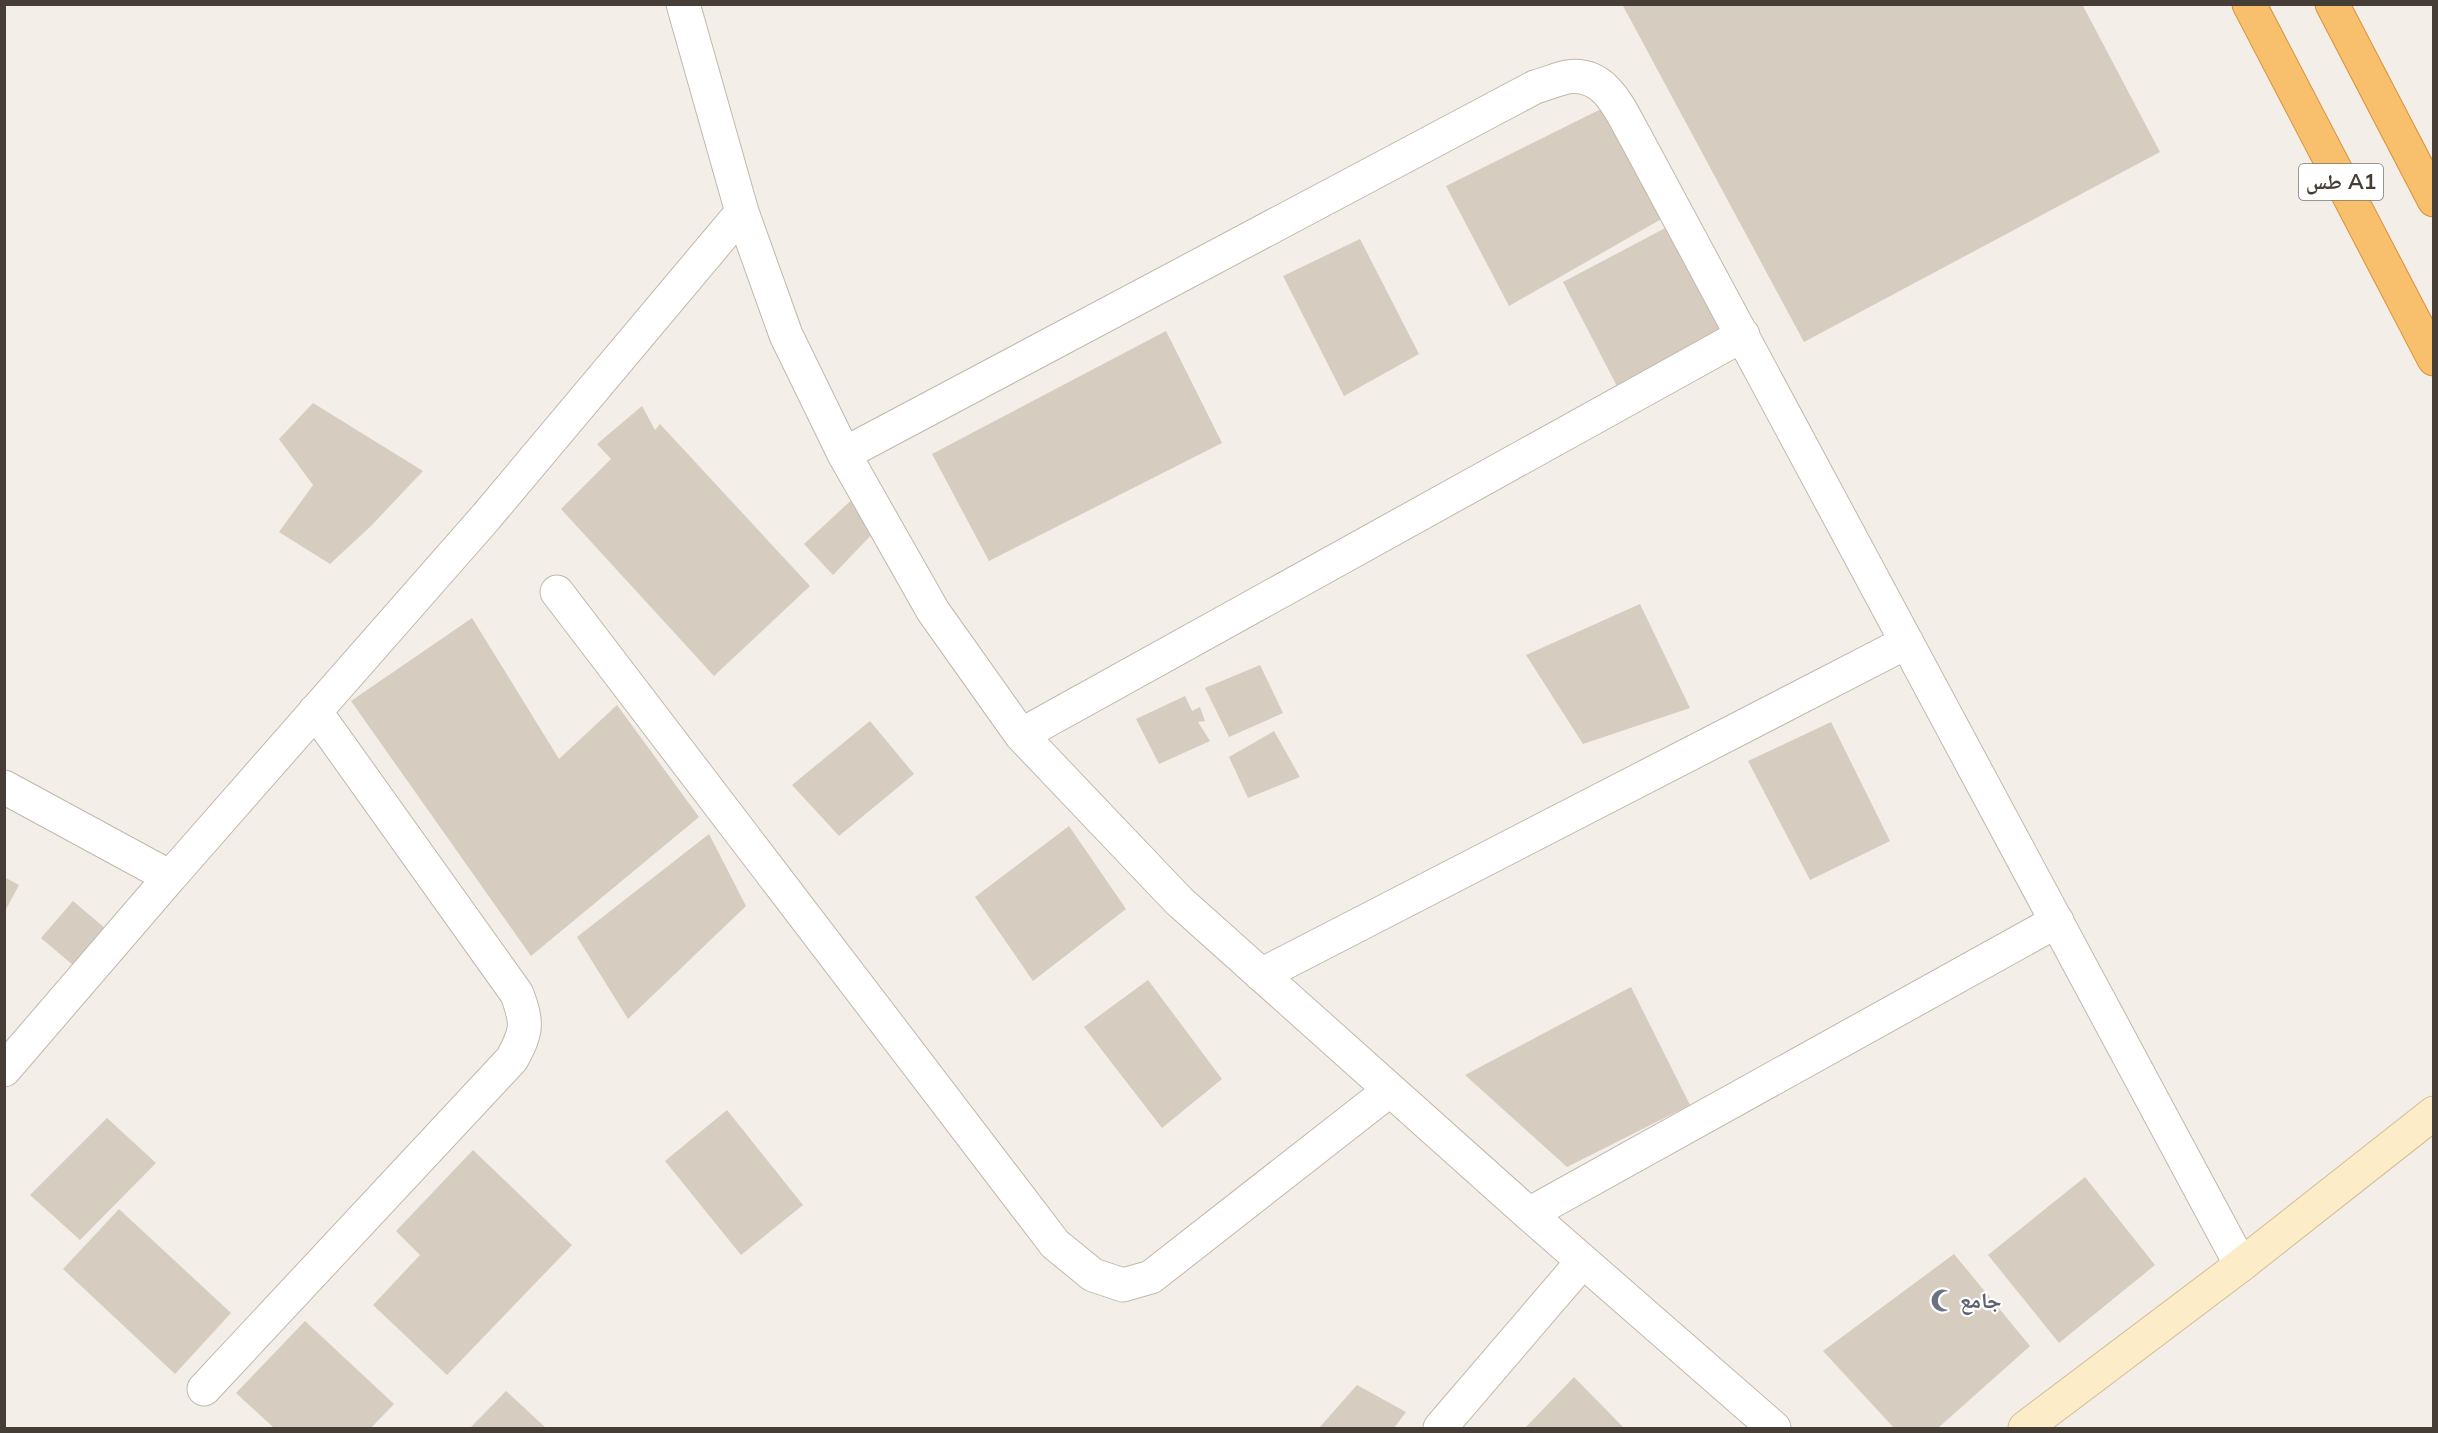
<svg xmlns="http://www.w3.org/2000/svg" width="2438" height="1433" font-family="Mulish,'Noto Naskh Arabic',sans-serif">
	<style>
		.building { fill: #d7ccc0 }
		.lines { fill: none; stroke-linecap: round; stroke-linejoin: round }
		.street-casing { stroke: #c1b8ad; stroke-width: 35 }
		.secondary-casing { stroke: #d1be98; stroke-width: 35 }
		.highway-casing { stroke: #d7923c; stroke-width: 35 }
		.street { stroke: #fff; stroke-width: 33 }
		.secondary { stroke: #fcecc7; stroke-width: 33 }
		.highway { stroke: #f8bf6c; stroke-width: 33 }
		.labels { text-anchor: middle; stroke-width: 4.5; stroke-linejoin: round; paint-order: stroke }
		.shield { fill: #fff; stroke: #7e7872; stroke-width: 1.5 }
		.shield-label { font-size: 21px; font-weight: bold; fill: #463e36 }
		.worship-label { font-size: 22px; font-weight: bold; fill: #5b616d; stroke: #fff; text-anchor: start }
	</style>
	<rect width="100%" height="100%" fill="#f3eee7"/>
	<path class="building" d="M1622,4H2082L2160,152L1804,342Z
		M1607,106L1665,217L1509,306L1446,186Z
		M1671,225L1730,334L1621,394L1563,282Z
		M1360,239L1419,354L1344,396L1283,276Z
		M1166,331L1222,443L989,561L932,454Z
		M313,403L423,471L371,526L330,564L279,532L313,485L279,439Z
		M642,406L655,430L660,424L810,586L714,676L561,509L611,459L597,444Z
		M859,493L877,529L833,575L804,544Z
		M1640,604L1690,708L1583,744L1526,655Z
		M472,618L559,759L617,705L699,817L531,956L351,701Z
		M1260,665L1283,713L1229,737L1205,688Z
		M1185,696L1192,711L1200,707L1205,721L1198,722L1210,741L1159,764L1136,719Z
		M870,721L914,774L839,836L792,785Z
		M1831,722L1890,841L1810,880L1748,761Z
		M1274,731L1300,777L1248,798L1229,757Z
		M1069,826L1126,909L1033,981L975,897Z
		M709,834L746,906L628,1019L577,937Z
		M4,877L19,885L4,913Z
		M73,901L106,929L74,966L41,938Z
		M1148,980L1222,1079L1162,1128L1084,1027Z
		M1631,987L1690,1105L1567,1167L1465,1075Z
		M727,1110L803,1205L741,1255L665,1161Z
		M107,1118L156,1163L80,1240L30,1195Z
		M473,1150L572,1245L447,1375L373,1305L420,1255L396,1231Z
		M2085,1177L2155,1265L2059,1343L1988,1255Z
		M119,1209L231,1313L175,1374L63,1269Z
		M1954,1254L2030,1346L1938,1428H1894L1823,1351Z
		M305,1321L394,1404L371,1428H274L236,1393Z
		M1574,1377L1624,1428H1525Z
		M1357,1385L1406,1412L1394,1428H1319Z
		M506,1391L546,1428H470Z"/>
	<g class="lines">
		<defs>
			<path id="street" d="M683,4L742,212L786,335L844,454L933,611L1021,735L1179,901L1529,1214L1774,1428
				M844,454L1535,87C1546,84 1557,79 1567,77C1606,71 1620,110 1636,138L2241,1265
				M557,592L1055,1244L1093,1275L1123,1285L1151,1277L1390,1090
				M1021,735L1743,335
				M4,787L170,877L486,517L742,212
				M1261,975L1907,642
				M4,1070L170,877
				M1529,1214L2057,921
				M204,1389L512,1059C527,1031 528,1024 517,994L315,711
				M1440,1428L1583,1261"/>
			<path id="secondary" d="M2025,1428L2241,1265L2434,1113"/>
			<path id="highway" d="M2249,4L2434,359
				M2332,4L2434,200"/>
		</defs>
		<use href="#street" class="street-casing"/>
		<use href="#secondary" class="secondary-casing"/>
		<use href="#highway" class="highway-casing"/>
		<use href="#street" class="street"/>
		<use href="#secondary" class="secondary"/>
		<use href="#highway" class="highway"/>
	</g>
	<defs>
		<symbol id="mosque-bare" viewBox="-9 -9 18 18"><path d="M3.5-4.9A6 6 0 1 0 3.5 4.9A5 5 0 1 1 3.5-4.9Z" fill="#6b7280" stroke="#fff" stroke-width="2.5" paint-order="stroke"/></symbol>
	</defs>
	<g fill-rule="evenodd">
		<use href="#mosque-bare" x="1926" y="1284" width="33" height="33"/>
	</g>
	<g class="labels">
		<rect class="shield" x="2299" y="164" width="84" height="36" rx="4.5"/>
		<g class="shield-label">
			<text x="2341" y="189">طس A1</text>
		</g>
		<g class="worship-label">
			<text x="1960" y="1308">جامع</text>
		</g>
	</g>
	<rect width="2438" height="1433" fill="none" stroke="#463e36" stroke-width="12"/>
</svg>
